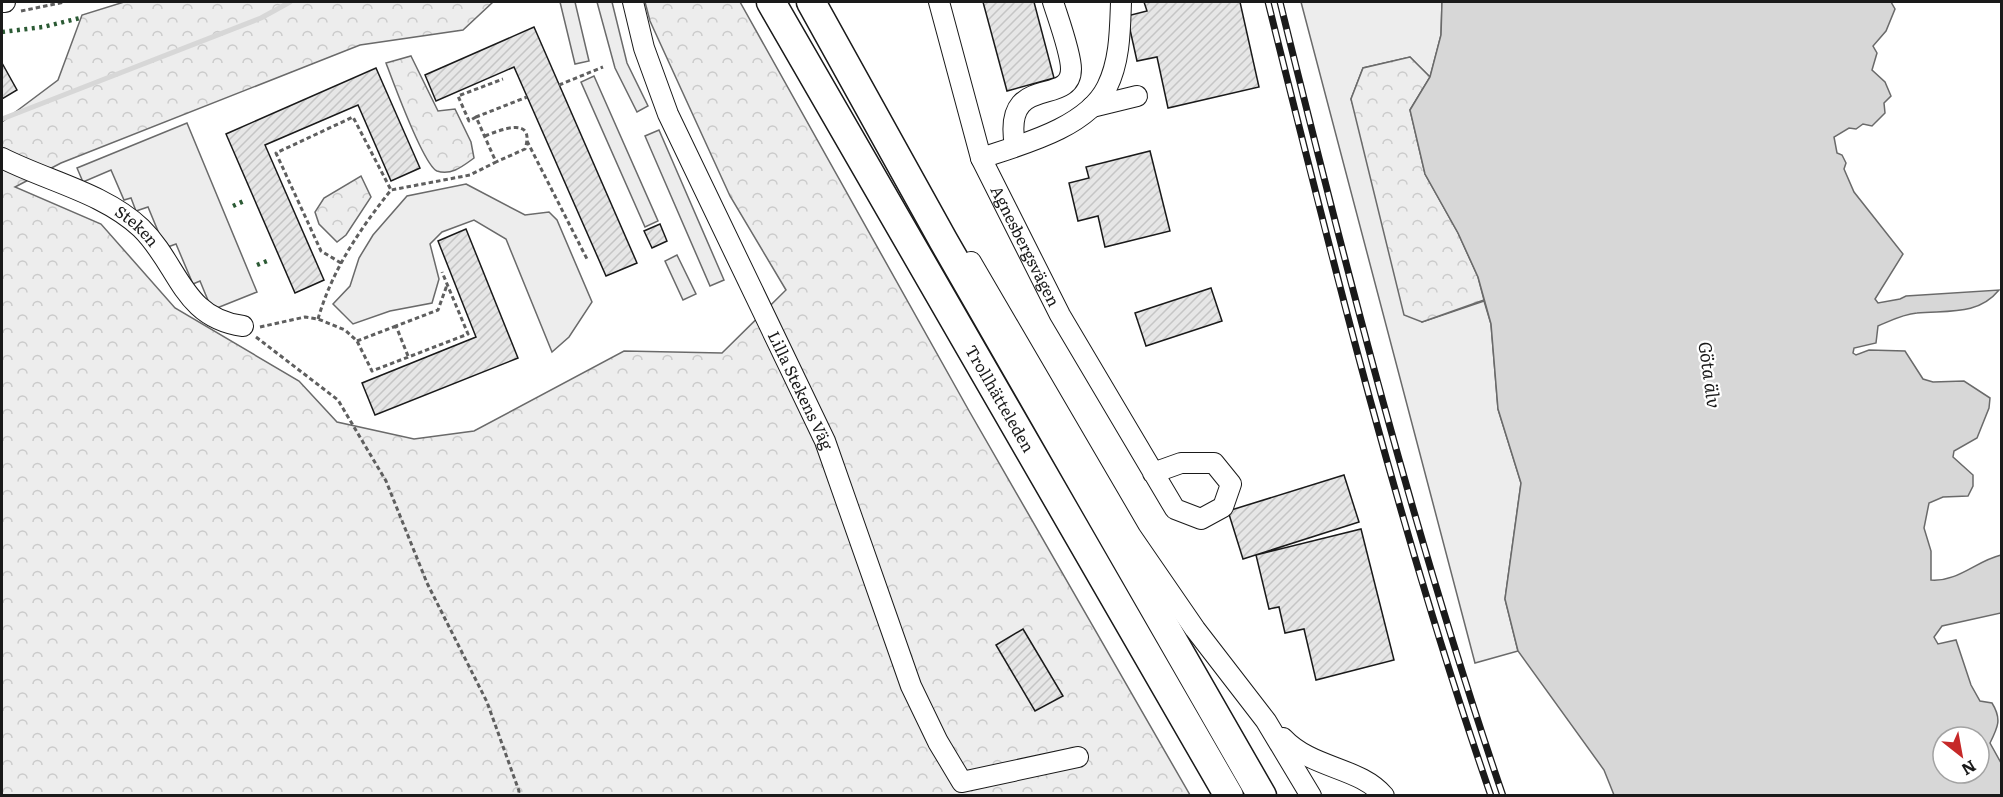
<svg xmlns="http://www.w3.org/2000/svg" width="2003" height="797" font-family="Literata,serif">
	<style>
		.built { fill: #ededed; stroke: #6a6a6a; stroke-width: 1.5 }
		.forest { fill: url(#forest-crowns); stroke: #6a6a6a; stroke-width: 1.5 }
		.water { fill: #d7d7d7; stroke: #6a6a6a; stroke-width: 1.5; fill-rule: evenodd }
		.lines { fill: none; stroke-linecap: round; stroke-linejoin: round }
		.stream { stroke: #d7d7d7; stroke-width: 5 }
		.building { fill: url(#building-hatch); stroke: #1a1a1a; stroke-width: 1.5 }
		.minor-casing { stroke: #1a1a1a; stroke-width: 22 }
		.highway-casing { stroke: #1a1a1a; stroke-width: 31 }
		.path { stroke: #5f5f5f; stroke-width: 3; stroke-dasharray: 4.5 3; stroke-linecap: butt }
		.minor { stroke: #fff; stroke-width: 20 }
		.highway { stroke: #fff; stroke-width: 28 }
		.rail-casing { stroke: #1a1a1a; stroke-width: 7 }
		.rail { stroke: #fff; stroke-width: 4.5; stroke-dasharray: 14; stroke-linecap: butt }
		.hedge { stroke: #2b5a34; stroke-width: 4.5; stroke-dasharray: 3 4.5; stroke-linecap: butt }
		.labels { text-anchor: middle; stroke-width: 4.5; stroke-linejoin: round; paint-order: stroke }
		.street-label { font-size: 16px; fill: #1a1a1a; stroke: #fff }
		.water-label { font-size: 18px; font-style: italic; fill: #1a1a1a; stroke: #fff }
	</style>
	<defs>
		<pattern id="forest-crowns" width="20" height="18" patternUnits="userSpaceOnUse" patternTransform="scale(1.5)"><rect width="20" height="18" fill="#ededed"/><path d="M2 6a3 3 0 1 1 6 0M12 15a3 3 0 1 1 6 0" fill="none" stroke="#cbcbcb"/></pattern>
		<pattern id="building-hatch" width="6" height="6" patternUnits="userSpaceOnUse" patternTransform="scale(1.5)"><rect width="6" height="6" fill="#e6e6e6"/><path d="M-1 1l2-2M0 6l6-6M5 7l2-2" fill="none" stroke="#c5c5c5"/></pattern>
	</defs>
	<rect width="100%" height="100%" fill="#fff"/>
	<path class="built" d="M560,2H575L589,61L575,64Z
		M597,2H612L627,63L648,106L637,112L615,68Z
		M1301,2H1442L1441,35L1430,77L1410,57L1363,68L1351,99L1422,322L1484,301L1491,324L1498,409L1521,483L1505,599L1518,651L1475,663Z
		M594,76L658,221L645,227L581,82Z
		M187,123L257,292L212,310L200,281L193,284L176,244L165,248L148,207L136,211L131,198L124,200L111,170L83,182L77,168Z
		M659,130L724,280L710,286L645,136Z
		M466,184L525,215L549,212L557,220L592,302L569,337L552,352L506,239L474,220L442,232L430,244L439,279L432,303L390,311L353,324L333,304L350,286L359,258L373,235L407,196Z
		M677,255L696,294L683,300L665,261Z"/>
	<path class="forest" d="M124,2H493L463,30L360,45L61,163L15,187L101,224L175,308L299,381L337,422L414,439L474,431L624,351L722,353L786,290L730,196L650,21L645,2H740L968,409L1190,795L2,796V122L58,80L82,15Z
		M411,56L438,111L455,109L471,142L474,158C463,166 451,176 437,171C423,165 393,81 386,63Z
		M1410,57L1430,77L1410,110L1425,174L1458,233L1478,277L1484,300L1422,322L1404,315L1351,99L1363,68Z
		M361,176L371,197L346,235L337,242L319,224L315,212L324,198Z"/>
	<path class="water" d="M1442,2H1891L1895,9L1886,31L1873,46L1877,53L1872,70L1885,82L1891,96L1884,103L1885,113L1872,126L1863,124L1856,129L1849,128L1834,137L1837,153L1842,155L1846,163L1844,169L1854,192L1903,254L1875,299L1878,303L1900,299L1906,296L1999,290C1978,316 1947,310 1917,313C1903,314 1890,321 1878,326L1876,343L1854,348L1853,353L1856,355L1869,350L1905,351L1923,379L1933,382L1964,381L1990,398L1989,408L1977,438L1954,451L1953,457L1973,475V486L1968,496L1943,497L1929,503L1924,528L1931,551V580C1958,582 1976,561 2001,555V613L1942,626L1934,637L1938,644L1956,640L1971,685L1980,701L1992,703C2002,719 1998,727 1990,743L2001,763V795H1614L1604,770L1518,651L1505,599L1521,483L1498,409L1491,324L1478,277L1458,233L1425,174L1410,110L1430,77L1441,35ZM1943,737H1979V773H1943Z"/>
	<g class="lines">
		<path class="stream" d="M2,119L261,18L290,2"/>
	</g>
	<path class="building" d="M983,2H1034L1054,78L1007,91Z
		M1144,2H1240L1259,87L1168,108L1157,57L1137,61L1127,16L1147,11Z
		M534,27L637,263L606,276L514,67L436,101L425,75Z
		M2,63L17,90L2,99Z
		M376,68L420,168L391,181L358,105L265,145L324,280L295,293L226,134Z
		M1150,151L1170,231L1105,247L1098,216L1078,221L1069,183L1089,178L1086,167Z
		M660,224L667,241L652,248L644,231Z
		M466,229L518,358L375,415L362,383L476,337L438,241Z
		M1211,288L1222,321L1146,346L1135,313Z
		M1344,475L1359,522L1243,559L1228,511Z
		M1361,529L1394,660L1316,680L1304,629L1285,633L1279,607L1269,609L1256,555Z
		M1023,629L1063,696L1035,711L996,645Z"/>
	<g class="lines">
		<defs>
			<g id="minor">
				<path d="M2,2H5"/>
				<path id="s1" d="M633,2L644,48L668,114L825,441L911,686L938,742L962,782L1078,757"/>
				<path id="s2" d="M939,2L981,158L1060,315L1175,509L1201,519L1223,507L1231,484L1214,463H1181L1153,473"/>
				<path d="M1092,107L1137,96"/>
				<path d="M1015,146C1002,71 1071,108 1071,69C1071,53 1058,18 1053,2"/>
				<path id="s3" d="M2,158C47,181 104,193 141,228C179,265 182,318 243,326"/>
				<path d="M981,158C1020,145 1087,128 1107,87C1120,61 1120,30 1121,2"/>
				<path d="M971,262L1131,536L1195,629L1266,721L1311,796"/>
				<path d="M1283,738C1312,769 1360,767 1384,796"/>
			</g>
			<g id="highway">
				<path id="s4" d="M771,2L1229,796"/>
				<path d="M811,2L943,240L1262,796"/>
			</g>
		</defs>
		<use href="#minor" class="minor-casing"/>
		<use href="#highway" class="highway-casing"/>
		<path class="path" d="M21,11L65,2
			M559,85L603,67
			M476,117L469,121L458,96L503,79
			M485,136C500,130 536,115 525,149L496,162
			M527,141L588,261
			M341,263L321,251L276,153L353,117L391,190
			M318,319C332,270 360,229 391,190L470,175L496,162L476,117L527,97
			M260,327L305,317L318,319L345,330L357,341L372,371L468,334L442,272
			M256,337L338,400L386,481L427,583L487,702L519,791L518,796
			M357,341L396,326
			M408,356L396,326L438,310L447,285"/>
		<use href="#minor" class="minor"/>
		<use href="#highway" class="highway"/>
		<defs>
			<path id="rail" d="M1268,2C1334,268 1401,536 1491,796
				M1280,2C1346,269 1414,535 1503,796"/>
		</defs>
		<use href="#rail" class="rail-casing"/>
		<use href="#rail" class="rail"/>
		<path class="hedge" d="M2,32L43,27L80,18
			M233,206L246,200
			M257,265L267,261L268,263"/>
	</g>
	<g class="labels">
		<g class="street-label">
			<text dy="6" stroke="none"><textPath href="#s3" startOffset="152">Steken</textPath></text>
			<text dy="6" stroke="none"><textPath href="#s2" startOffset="260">Agnesbergsvägen</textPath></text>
			<text dy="6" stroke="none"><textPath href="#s1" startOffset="424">Lilla Stekens Väg</textPath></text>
			<text dy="6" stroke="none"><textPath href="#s4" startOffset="458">Trollhätteleden</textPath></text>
		</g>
		<g class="water-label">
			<text transform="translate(1709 375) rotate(82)" y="6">Göta älv</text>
		</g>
	</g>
	<rect width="2003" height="797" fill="none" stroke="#1a1a1a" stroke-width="6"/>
	<g transform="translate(1961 755) rotate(149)"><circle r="28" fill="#ffffff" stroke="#a3a3a3" stroke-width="1.5"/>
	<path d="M0-4.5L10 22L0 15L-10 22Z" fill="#c62828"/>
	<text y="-9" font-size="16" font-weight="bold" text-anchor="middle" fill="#1a1a1a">N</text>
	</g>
</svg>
